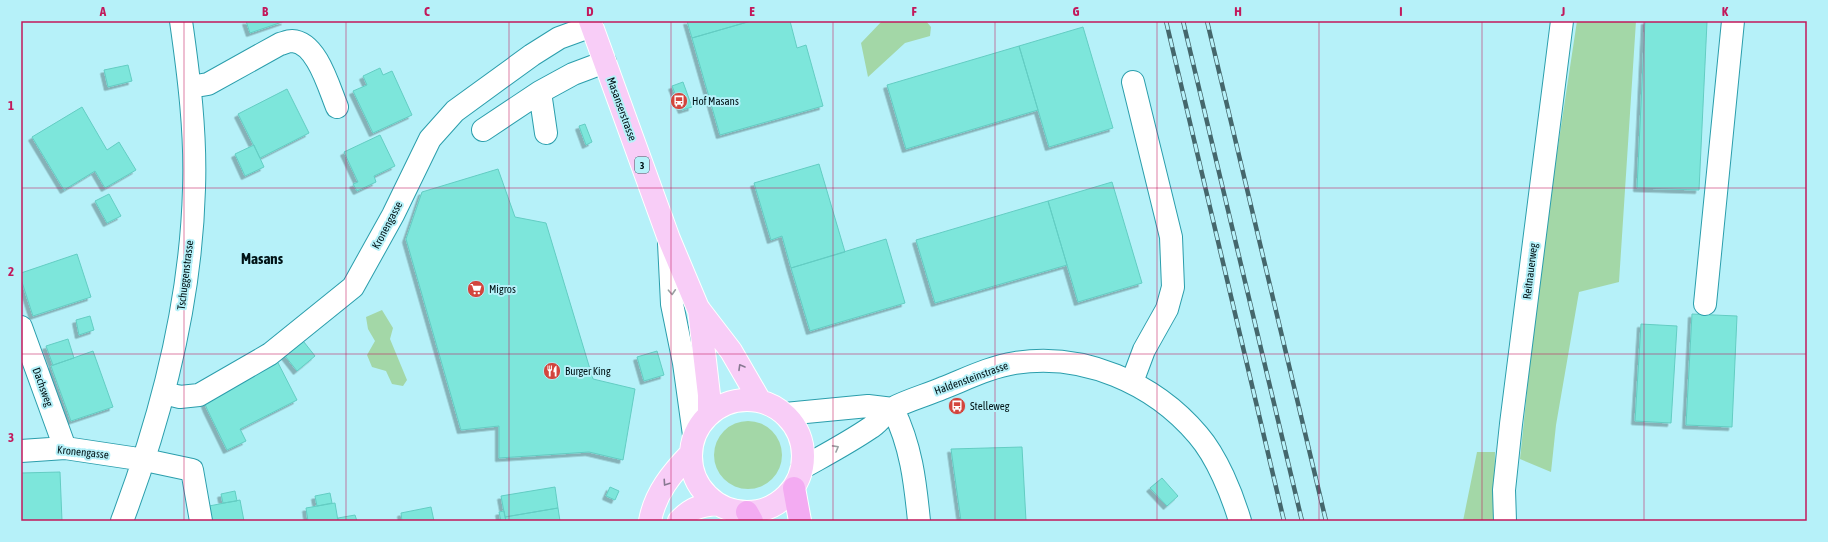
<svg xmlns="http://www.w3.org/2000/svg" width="1828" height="542" font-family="'Asap Condensed',sans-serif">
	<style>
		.green { fill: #a3d7a7 }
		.building { fill: #7de6db; stroke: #63cdc3; filter: url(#shadow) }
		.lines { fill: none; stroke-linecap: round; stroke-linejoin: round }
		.minor-casing { stroke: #2b9eac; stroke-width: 24 }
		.major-casing { stroke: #fff; stroke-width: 24 }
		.highway-casing { stroke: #fff; stroke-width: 24 }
		.minor { stroke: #fff; stroke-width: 22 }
		.major { stroke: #f8cdf7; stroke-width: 22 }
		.highway { stroke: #f3abf2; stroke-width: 22 }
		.rail-casing { stroke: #45676c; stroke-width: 4.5 }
		.rail { stroke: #b6f1f9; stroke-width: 3; stroke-dasharray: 9; stroke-linecap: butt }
		.oneway { stroke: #99a1a2 }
		.oneway2 { stroke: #887992 }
		.grid { fill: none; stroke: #c2185b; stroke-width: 1; stroke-opacity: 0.55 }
		.labels { text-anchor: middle; stroke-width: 4; stroke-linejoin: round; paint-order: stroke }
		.shield { fill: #b6f1f9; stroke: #37565a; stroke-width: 1 }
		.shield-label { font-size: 10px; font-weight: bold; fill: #001316 }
		.poi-label { font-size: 11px; fill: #001316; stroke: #b6f1f9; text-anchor: start }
		.street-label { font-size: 11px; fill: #001316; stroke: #b6f1f9 }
		.district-label { font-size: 15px; font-weight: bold; fill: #001316; stroke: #b6f1f9 }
		.neatline { fill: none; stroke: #c2185b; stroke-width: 1.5 }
		.grid-label { font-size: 13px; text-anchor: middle; font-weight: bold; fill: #c2185b }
	</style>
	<defs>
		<filter id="shadow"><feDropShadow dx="-3.5" dy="3.5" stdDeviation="0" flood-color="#0004"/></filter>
	</defs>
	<rect width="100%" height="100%" fill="#b6f1f9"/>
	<path class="green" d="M882,21H926L931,27L930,36L905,43L868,77L861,43Z
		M1577,21H1636L1619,282L1579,292L1556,425L1551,472L1520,459L1540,265Z
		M382,310L393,328L390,339L407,380L403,386L392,384L386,371L372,367L367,355L375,341L368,329L366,317Z
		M714 455a34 34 0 1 1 68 0a34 34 0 1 1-68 0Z
		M1477,452H1495L1494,521H1463Z"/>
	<path class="building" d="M246,21H285L250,33Z
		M687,21H751L692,38Z
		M751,21H790L797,48L806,45L823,106L720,135L692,38Z
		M1645,21L1707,22L1699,190L1637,188Z
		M1083,27L1113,128L1049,147L1019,46Z
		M1019,46L1038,110L906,149L887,85Z
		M128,65L132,81L108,87L104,70Z
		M380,68L383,75L392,71L412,115L373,133L353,91L367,85L363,76Z
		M683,82L692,107L682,110L672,86Z
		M287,89L309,133L260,158L238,114Z
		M82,107L107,150L119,142L136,170L105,188L95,171L64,190L32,137Z
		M585,124L592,142L586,145L579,126Z
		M380,135L395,166L374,176L376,182L357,191L353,184L358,182L344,152Z
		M254,145L264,167L245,176L235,154Z
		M819,164L845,252L791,268L782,236L771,240L754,183Z
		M498,169L515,217L546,223L593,379L635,389L623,460L589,452L499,458V426L461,430L406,239L422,192Z
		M1112,182L1142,283L1078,302L1048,201Z
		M109,194L121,216L107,223L95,201Z
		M1048,201L1067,265L935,303L916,240Z
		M886,239L905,303L810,331L791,268Z
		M77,254L91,297L33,316L21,279V273Z
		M1692,314L1737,316L1732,427L1686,425Z
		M90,316L94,330L79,335L76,320Z
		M1641,324L1677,326L1671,423L1635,421Z
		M300,337L315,356L297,371L282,352Z
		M68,339L74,358L53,365L46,346Z
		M93,351L113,407L71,421L51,366Z
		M657,351L664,375L644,381L637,357Z
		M274,355L297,400L240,429L246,441L227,450L207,409L202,396Z
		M1022,447L1026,521H961L951,449Z
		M60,472L62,521H21V473Z
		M1162,478L1178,496L1167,506L1150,488Z
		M555,487L558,508L505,517L501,496Z
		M610,487L619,491L615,500L606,496Z
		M235,491L237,501L223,503L221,494Z
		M330,493L332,503L317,506L315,496Z
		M240,500L244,521H212L209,506Z
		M335,503L338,521H308L306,508Z
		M431,507L434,521H402L401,513Z
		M558,508L560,521H506L505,517Z
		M504,511L506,521H501L499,512Z
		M355,515L357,521H338V518Z"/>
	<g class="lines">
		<defs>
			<path id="minor" d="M190,87L208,84L280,44C284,43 288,41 292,41C317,42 329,88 337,107
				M483,130L540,92
				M546,133L540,92L573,74L605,62
				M669,243L672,304L684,363L694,435
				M1705,304L1733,21
				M21,327L65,448
				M1132,382L1144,350L1167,309L1173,287L1171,237L1133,82
				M164,393L180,397L199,395L270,354L353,287L393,215L430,139L455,111L532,55L559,38L592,26
				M893,409C911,446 915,480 919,521
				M785,414L868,406L893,409
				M21,451L65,448L145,460L192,470L201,521
				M802,468C825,455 848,443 870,428C879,423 884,413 893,408C908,400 927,395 943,388C966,379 990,367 1015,363C1083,352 1154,383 1198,435C1217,457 1232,494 1240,521
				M122,521C162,415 191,303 194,189C196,133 189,77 181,21
				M1505,521L1504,490L1511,424L1562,21"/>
			<path id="major" d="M590,21L669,239L698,308L731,351L760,401
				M699,309L709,395V415
				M691 456a56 56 0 1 1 112 0a56 56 0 1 1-112 0Z
				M650,521C655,493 672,473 691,453
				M679,521C691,508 699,506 716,504"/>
			<path id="highway" d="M794,488L800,521
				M747,512L752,521"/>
		</defs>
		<use href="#minor" class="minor-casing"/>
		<use href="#major" class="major-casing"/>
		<use href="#highway" class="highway-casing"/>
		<use href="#minor" class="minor"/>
		<use href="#major" class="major"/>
		<use href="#highway" class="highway"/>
		<defs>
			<path id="rail" d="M1166,21L1284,521
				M1183,21L1302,521
				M1207,21L1326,521"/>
		</defs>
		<use href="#rail" class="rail-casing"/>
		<use href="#rail" class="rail"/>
	</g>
	<defs><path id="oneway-chevron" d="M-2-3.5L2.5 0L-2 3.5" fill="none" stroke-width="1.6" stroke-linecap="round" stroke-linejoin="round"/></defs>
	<g class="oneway">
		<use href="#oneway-chevron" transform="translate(672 292) rotate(87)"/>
		<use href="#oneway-chevron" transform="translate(836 448) rotate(-29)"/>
	</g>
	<g class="oneway2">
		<use href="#oneway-chevron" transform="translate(741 367) rotate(-120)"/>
		<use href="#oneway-chevron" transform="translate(666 483) rotate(124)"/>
	</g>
	<path class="grid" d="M184,21V521M346,21V521M509,21V521M671,21V521M833,21V521M995,21V521M1157,21V521M1319,21V521M1482,21V521M1644,21V521M21,188H1807M21,354H1807"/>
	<defs>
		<symbol id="bus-disc" viewBox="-11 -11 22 22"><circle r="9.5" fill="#d3453d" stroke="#b6f1f9"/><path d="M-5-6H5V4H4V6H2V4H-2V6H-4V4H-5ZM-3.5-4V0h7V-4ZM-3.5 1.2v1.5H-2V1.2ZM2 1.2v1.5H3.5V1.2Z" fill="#fff"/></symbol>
		<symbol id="supermarket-disc" viewBox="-11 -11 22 22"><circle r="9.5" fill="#d3453d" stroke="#b6f1f9"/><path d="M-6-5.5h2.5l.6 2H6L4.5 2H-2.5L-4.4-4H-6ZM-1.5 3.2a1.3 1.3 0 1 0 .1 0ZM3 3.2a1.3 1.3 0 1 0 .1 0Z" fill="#fff"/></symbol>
		<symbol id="restaurant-disc" viewBox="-11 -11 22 22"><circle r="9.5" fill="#d3453d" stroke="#b6f1f9"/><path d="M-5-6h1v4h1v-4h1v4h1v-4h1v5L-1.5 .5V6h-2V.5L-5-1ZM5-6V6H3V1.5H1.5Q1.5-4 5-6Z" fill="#fff"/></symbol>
	</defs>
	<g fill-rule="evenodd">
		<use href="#bus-disc" x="669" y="91" width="20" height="20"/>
		<use href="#supermarket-disc" x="466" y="279" width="20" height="20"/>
		<use href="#restaurant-disc" x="542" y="361" width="20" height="20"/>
		<use href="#bus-disc" x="947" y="396" width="20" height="20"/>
	</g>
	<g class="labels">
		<rect class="shield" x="635" y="157" width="14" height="16" rx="3"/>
		<g class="shield-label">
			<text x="642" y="169">3</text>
		</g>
		<g class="poi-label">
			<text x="692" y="105">Hof Masans</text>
			<text x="489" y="293">Migros</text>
			<text x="565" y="375">Burger King</text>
			<text x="970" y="410">Stelleweg</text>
		</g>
		<g class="street-label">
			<text transform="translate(622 109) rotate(70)" y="4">Masanserstrasse</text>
			<text transform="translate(387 225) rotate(-62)" y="4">Kronengasse</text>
			<text transform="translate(1530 271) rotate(-83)" y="4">Reitnauerweg</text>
			<text transform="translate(185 275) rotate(-83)" y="4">Tschuggenstrasse</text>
			<text transform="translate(971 378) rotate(-20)" y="4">Haldensteinstrasse</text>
			<text transform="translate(43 387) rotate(70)" y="4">Dachsweg</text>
			<text transform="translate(83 452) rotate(6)" y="4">Kronengasse</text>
		</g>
		<g class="district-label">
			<text x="262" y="264">Masans</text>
		</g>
	</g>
	<rect width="1828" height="542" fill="none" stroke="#b6f1f9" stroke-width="44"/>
	<rect x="22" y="22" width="1784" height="498" class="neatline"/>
	<g class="grid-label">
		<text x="103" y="16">A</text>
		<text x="265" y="16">B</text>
		<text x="427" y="16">C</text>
		<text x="590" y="16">D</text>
		<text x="752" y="16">E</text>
		<text x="914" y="16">F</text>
		<text x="1076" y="16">G</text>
		<text x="1238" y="16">H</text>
		<text x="1401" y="16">I</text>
		<text x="1563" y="16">J</text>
		<text x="1725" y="16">K</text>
		<text x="11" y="110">1</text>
		<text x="11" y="276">2</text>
		<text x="11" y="442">3</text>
	</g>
</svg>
